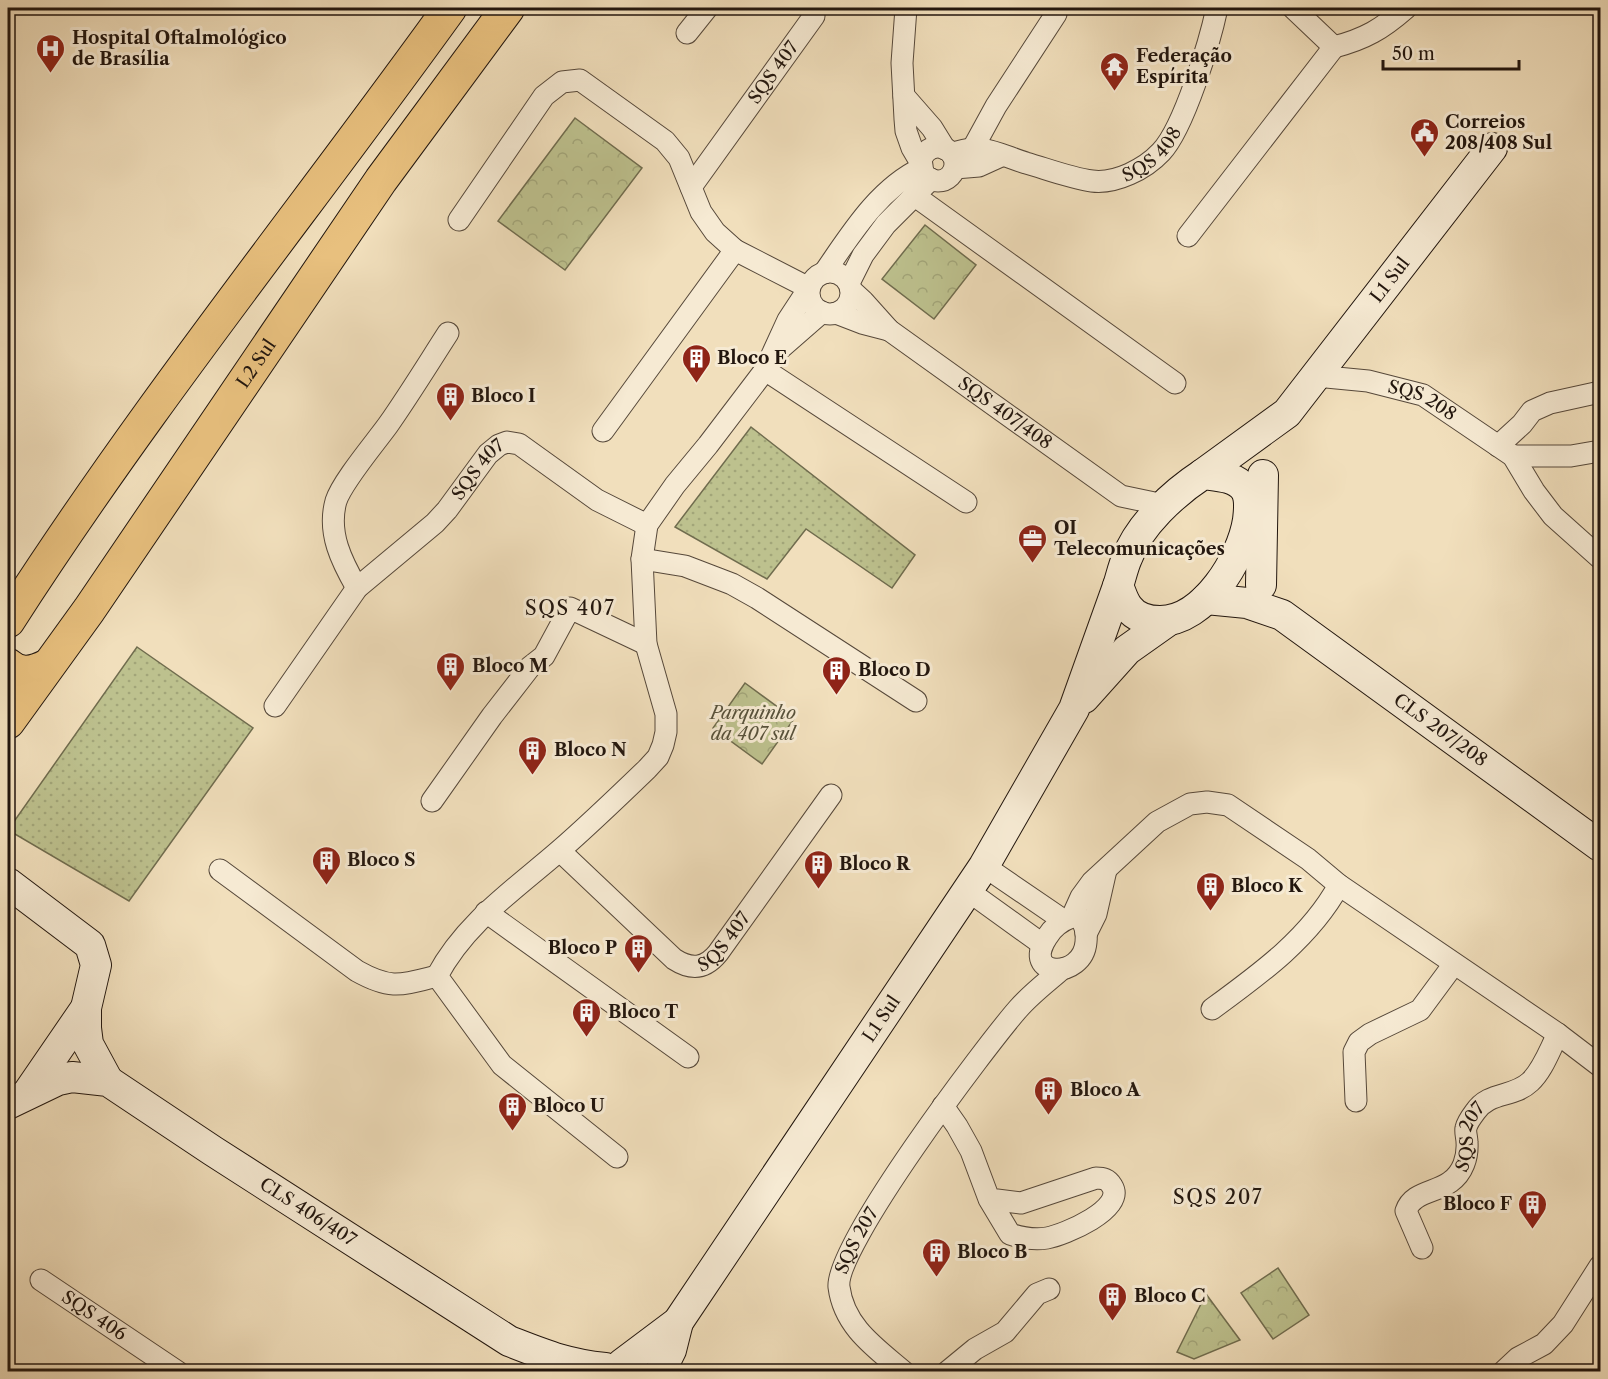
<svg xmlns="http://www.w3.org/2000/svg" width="1608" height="1379" font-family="'Libre Caslon Text',serif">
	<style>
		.grass { fill: url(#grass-dots); stroke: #706c4e; stroke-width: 1.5 }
		.park { fill: url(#park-crowns); stroke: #706c4e; stroke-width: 1.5 }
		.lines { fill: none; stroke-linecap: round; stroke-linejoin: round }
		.street-casing { stroke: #56483a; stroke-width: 23 }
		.secondary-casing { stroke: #22160e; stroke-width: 32 }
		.primary-casing { stroke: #22160e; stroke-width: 35 }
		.street { stroke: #f6ead3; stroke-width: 21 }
		.secondary { stroke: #f6ead3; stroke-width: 30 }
		.primary { stroke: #e8c07e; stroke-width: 33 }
		.labels { text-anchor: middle; stroke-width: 6; stroke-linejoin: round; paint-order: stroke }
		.poi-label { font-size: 18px; font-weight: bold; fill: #22160e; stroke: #f6ead3; text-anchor: start }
		.street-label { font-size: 18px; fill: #22160e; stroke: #f6ead3 }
		.park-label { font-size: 18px; font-style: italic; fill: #58523b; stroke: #f6ead3 }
		.neighbourhood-label { font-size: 20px; letter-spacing: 1.5px; fill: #22160e; stroke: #f6ead3 }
	</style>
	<defs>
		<pattern id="grass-dots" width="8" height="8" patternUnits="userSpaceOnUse" patternTransform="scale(1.5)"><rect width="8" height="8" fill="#bdc18e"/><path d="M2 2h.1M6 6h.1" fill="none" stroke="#a2a579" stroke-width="1.8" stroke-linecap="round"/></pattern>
		<pattern id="park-crowns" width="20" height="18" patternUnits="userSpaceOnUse" patternTransform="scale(1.5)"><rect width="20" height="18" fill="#bdc18e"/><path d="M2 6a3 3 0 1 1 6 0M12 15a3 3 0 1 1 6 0" fill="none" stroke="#a2a579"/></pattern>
	</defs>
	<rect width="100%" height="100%" fill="#f1dfbc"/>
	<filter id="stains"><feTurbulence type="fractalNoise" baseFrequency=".00333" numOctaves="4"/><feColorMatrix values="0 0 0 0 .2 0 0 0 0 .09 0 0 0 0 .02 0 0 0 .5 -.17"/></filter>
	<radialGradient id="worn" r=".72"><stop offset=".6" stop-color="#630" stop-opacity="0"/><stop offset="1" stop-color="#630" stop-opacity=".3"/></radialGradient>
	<path class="grass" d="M751,427L915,555L892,588L806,529L767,579L675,527Z
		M137,647L253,728L129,901L8,830Z"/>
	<path class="park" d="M575,118L642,168L565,270L498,221Z
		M925,225L976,265L934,319L882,279Z
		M745,683L794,719L762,764L713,728Z
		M1278,1268L1309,1315L1273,1339L1241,1293Z
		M1206,1294L1240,1340L1194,1359L1177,1352Z"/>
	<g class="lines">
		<defs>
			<g id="street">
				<path d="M906,8L902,63L905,119L906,131L912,148L922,165"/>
				<path d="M687,33L707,8"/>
				<path d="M1334,47C1365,39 1382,29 1406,8"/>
				<path d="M904,96L932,128L945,149"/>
				<circle cx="938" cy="164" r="17"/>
				<path d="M973,148L996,106L1056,14"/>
				<path id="s1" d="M952,154C980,142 998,154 1026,163C1047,169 1070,178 1092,181C1116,184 1145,169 1161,152C1184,128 1210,41 1217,8"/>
				<path d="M955,168L979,166L1001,156"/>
				<path id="s2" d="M691,187L814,16"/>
				<path d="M915,196L1175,383"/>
				<path d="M459,220L544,96L562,82L580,80L665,141L679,158L701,212L715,232L735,250"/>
				<path d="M1188,236L1334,47L1293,8"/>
				<circle cx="830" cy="293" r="21"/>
				<path d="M824,273C851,234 878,189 922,168"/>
				<path d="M849,283L863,255L886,224L931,179"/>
				<path id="s3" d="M851,290L863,301L889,330L1121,496L1164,505"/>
				<path d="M836,313L862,323L889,330"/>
				<path d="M775,353L822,312"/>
				<path d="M765,370L966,502"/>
				<path id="s4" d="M1316,376L1368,381L1423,395L1513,456L1534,491L1553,516L1600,558"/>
				<path d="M603,431L735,250L809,288L788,320L765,370L708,445L675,485L647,525L642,559L646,644L666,714V732L663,745L658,757L647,769C618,797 589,825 559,851C514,890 465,923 437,976L502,1065L617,1157"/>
				<path d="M1498,446L1522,424L1532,411L1550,403L1600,392"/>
				<path d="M1513,456H1571L1600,451"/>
				<path d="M642,559L685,566L732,584L757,598L916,701"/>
				<path d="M357,588C342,562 327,533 336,501C342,482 375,443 388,425C409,395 428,364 448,333"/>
				<path id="s5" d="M275,706L357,588L435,523L447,510L488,454L499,445L507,442L519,444L597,500L647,525"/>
				<path d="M432,801L492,716L530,667L544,656L570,608L646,644"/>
				<path id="s6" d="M560,851L674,959C691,970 705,969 718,953L831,795"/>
				<path d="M984,866L1063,920"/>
				<path d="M220,870L357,971C391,990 401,985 437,976"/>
				<path d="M967,890L1042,944"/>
				<path d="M486,912L688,1057"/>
				<path d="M1072,917L1081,897L1092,882L1157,822L1190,804L1207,802L1228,805L1308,859L1339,885L1558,1034L1600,1066"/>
				<path d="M1072,917H1078C1085,922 1087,933 1086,942C1083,980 1020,978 1047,937C1053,927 1061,921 1072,917Z"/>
				<path d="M1086,934L1096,914L1106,870"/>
				<path d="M1212,1009C1260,974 1310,938 1339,885"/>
				<path d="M1356,1101L1354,1052L1359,1042L1370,1034L1420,1010L1454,964"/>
				<path d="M943,1106L957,1126L971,1151L989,1199L1010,1234C1022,1238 1034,1240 1047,1238C1064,1235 1126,1209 1112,1186C1108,1179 1103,1178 1096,1178L1021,1203L989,1199"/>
				<path id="s7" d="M1422,1248L1406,1211C1412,1192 1435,1193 1450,1182C1463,1173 1468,1157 1467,1142C1467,1138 1465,1132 1466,1128C1467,1123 1472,1116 1475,1112C1489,1091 1513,1098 1530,1082C1543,1070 1550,1049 1558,1034"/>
				<path id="s8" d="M41,1280L178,1372"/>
				<path id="s9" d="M904,1372C876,1348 844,1327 839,1287C834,1247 985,1047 1018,1009C1031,994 1047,982 1062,969"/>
				<path d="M947,1372L975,1349L1005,1332L1037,1294L1049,1289"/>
				<path d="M1503,1372L1518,1358L1544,1344L1563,1324L1600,1266"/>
			</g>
			<g id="secondary">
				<path id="s10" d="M1203,474L1287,413L1492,148"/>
				<path d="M1203,474C1217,476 1235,476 1245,489C1251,498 1249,511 1248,520C1242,559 1204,621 1160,621C1148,621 1135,617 1128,607C1123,601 1121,592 1118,586C1121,577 1123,567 1127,558C1139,525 1174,493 1203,474Z"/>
				<path d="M1261,585L1263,475"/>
				<path id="s11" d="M1206,599L1247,603L1282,615L1600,846"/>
				<path d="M1084,698L1127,650L1168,621"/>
				<path d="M8,883L90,945L96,965L86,1008V1028L88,1044L108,1081"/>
				<path d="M27,1094L86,1008"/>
				<path id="s12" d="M8,1104L58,1080L72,1077L108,1081L213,1151L509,1341C545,1355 566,1364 605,1368"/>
				<path id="s13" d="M622,1364L678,1322L984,866L1074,709L1118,586"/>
				<path d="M660,1372L671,1350L678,1322"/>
			</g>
			<g id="primary">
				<path d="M8,621C144,409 303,212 450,8"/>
				<path d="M8,665C20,676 33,673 47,666"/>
				<path id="s14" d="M8,722L89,610L381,180L508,8"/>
			</g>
		</defs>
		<use href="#street" class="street-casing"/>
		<use href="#secondary" class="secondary-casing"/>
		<use href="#primary" class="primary-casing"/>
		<use href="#street" class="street"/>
		<use href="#secondary" class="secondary"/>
		<use href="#primary" class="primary"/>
	</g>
	<defs>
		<symbol id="hospital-pin" viewBox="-11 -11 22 30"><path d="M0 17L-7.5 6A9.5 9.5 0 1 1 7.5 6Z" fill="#8f2418" stroke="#f6ead3"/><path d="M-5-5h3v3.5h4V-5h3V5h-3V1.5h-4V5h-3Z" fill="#fff"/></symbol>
		<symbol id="temple-pin" viewBox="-11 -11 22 30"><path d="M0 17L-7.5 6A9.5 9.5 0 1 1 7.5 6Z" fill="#8f2418" stroke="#f6ead3"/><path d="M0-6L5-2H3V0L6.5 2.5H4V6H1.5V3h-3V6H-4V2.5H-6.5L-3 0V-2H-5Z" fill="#fff"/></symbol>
		<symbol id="civic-pin" viewBox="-11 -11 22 30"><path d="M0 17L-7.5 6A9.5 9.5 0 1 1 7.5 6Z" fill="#8f2418" stroke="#f6ead3"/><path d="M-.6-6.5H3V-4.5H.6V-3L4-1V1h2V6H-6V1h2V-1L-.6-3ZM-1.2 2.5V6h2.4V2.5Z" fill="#fff"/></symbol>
		<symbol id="building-pin" viewBox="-11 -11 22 30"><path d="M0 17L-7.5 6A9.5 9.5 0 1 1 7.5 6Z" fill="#8f2418" stroke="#f6ead3"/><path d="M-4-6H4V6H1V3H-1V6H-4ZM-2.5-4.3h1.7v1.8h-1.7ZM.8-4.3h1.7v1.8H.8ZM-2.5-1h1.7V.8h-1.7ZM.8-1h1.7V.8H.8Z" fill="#fff"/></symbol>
		<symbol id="office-pin" viewBox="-11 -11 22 30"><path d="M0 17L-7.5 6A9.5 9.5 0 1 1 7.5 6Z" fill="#8f2418" stroke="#f6ead3"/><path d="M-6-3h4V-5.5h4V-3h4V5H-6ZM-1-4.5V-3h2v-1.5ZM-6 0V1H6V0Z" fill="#fff"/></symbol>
	</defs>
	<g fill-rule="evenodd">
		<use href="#hospital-pin" x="34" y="32" width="33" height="45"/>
		<use href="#temple-pin" x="1098" y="50" width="33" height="45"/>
		<use href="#civic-pin" x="1408" y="116" width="33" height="45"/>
		<use href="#building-pin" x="680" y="342" width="33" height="45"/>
		<use href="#building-pin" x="434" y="380" width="33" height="45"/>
		<use href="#office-pin" x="1016" y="522" width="33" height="45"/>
		<use href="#building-pin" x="434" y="650" width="33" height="45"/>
		<use href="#building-pin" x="820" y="654" width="33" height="45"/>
		<use href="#building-pin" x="516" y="734" width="33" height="45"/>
		<use href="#building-pin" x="310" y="844" width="33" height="45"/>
		<use href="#building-pin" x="802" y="848" width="33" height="45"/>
		<use href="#building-pin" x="1194" y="870" width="33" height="45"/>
		<use href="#building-pin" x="622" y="932" width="33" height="45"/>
		<use href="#building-pin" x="570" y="996" width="33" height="45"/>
		<use href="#building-pin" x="1032" y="1074" width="33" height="45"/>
		<use href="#building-pin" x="496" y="1090" width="33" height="45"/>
		<use href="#building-pin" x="1516" y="1188" width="33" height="45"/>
		<use href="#building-pin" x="920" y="1236" width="33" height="45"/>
		<use href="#building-pin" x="1096" y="1280" width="33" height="45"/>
	</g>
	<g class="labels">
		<g class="poi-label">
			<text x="72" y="44">Hospital Oftalmológico<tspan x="72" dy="21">de Brasília</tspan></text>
			<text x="1136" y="62">Federação<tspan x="1136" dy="21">Espírita</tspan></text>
			<text x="1445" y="128">Correios<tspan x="1445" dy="21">208/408 Sul</tspan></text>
			<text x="717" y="364">Bloco E</text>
			<text x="471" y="402">Bloco I</text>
			<text x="1054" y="534">OI<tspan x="1054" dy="21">Telecomunicações</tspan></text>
			<text x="472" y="672">Bloco M</text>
			<text x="858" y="676">Bloco D</text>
			<text x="554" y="756">Bloco N</text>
			<text x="347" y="866">Bloco S</text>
			<text x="839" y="870">Bloco R</text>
			<text x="1231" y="892">Bloco K</text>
			<text x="617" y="954" text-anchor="end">Bloco P</text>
			<text x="608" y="1018">Bloco T</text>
			<text x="1070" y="1096">Bloco A</text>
			<text x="533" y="1112">Bloco U</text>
			<text x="1512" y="1210" text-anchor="end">Bloco F</text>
			<text x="957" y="1258">Bloco B</text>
			<text x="1134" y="1302">Bloco C</text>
		</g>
		<g class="street-label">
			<text dy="6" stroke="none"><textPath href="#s2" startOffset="141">SQS 407</textPath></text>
			<text dy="6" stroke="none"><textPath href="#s1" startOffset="214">SQS 408</textPath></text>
			<text dy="6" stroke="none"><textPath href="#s10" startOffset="272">L1 Sul</textPath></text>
			<text dy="6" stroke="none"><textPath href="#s14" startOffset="436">L2 Sul</textPath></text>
			<text dy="6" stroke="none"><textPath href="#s4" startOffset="110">SQS 208</textPath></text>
			<text dy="6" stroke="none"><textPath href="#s3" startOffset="198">SQS 407/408</textPath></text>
			<text dy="6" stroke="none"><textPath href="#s5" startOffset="314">SQS 407</textPath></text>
			<text dy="6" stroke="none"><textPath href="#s11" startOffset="274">CLS 207/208</textPath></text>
			<text dy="6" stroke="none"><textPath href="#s6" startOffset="219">SQS 407</textPath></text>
			<text dy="6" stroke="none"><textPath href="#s13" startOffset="435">L1 Sul</textPath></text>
			<text dy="6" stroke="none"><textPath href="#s7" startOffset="146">SQS 207</textPath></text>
			<text dy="6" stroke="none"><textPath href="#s12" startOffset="345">CLS 406/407</textPath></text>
			<text dy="6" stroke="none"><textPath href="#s9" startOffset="160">SQS 207</textPath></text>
			<text dy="6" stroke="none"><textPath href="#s8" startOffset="64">SQS 406</textPath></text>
		</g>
		<g class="park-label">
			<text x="753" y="719">Parquinho<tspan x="753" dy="21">da 407 sul</tspan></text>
		</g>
		<g class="neighbourhood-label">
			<text x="570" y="615">SQS 407</text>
			<text x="1218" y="1204">SQS 207</text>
		</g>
	</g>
	<rect width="1608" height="1379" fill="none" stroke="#f1dfbc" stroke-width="30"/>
	<rect x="9" y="9" width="1590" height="1361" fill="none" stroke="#22160e" stroke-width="3"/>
	<rect x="15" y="15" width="1578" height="1349" fill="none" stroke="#22160e" stroke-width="1.5"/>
	<path d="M1383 60v9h136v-9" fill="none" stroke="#22160e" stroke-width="3"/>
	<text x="1392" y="60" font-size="18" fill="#22160e" stroke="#f6ead3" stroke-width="4.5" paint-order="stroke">50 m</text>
	<rect width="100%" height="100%" filter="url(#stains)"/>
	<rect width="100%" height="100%" fill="url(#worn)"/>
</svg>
